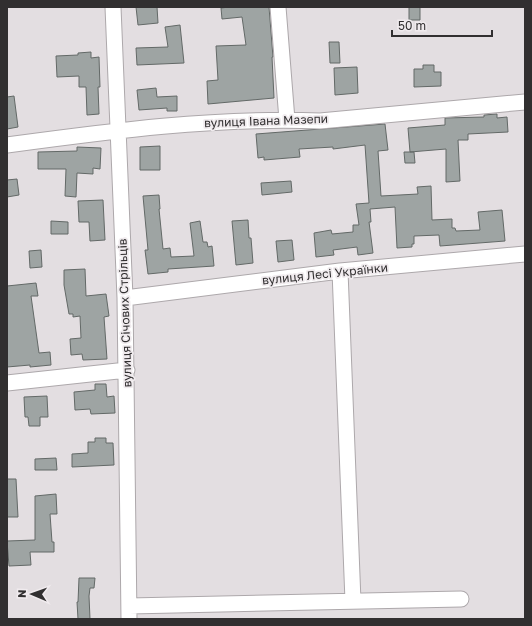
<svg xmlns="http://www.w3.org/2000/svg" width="532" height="626" font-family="'Golos Text',sans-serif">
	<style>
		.building { fill: #9ea4a3; stroke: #636967 }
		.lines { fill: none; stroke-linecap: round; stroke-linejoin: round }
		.street-casing { stroke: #ada8ab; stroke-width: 17 }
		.street { stroke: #fff; stroke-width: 15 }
		.labels { text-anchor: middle; stroke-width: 3.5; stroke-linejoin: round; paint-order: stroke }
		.street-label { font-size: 12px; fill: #312f30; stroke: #f0ebee }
	</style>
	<rect width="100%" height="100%" fill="#e3dee1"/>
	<path class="building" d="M136,7H157L158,23L138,25Z
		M229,7H269L273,57H272L274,98L208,104L207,81L218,80L216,46L246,45L242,17L222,19L221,8Z
		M409,7H420V20H409Z
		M180,25L184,63L137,65L136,48L168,47L165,27Z
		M329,42H339L340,63H330Z
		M91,52V58L99,57L100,87H98L99,114L87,115L86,87H79V76L57,77L56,56L78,55V53Z
		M423,65H434V72H441V86L414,87V69H423Z
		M357,67L358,93L335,95L334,68Z
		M156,88L157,97L177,96V111H167V108L139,110L137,90Z
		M14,96L18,127L7,129V97Z
		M497,114V118L507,117L508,132L468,134V140H458L460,181L446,182V149L410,152L408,128L445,125V118L484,117V115Z
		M385,124L388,150L378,151L381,196L418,194L417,187L431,186L432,220L452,219V228H455L456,231L480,230L478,212L502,210L505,241L440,246L439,235L414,236V244H412V247L397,248L395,207L370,209L371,222H369L373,253L358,255L357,247L333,250L334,255L316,257L314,233L331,230L332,234L353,232V225H359L356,204L369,203L365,145L333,149V147L299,149L300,157L264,160V157L258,158L256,134Z
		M160,146V170H140V147Z
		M77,147L101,148L100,169L93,168V174L77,173L76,197L65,196L66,169H38V152L77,151Z
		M404,152H414L415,163H405Z
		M17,179L19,195L7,197V180Z
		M291,181L292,192L262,195L261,183Z
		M159,195L160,209H159L163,249L170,248L171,257L194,256L190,223L200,221L203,242H207L208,247L212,246L214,266L168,269V272L148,274L145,250H148L143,196Z
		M103,200L105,240L90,241L89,222H79L78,201Z
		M248,220L249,238H251L253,263L236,265L232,221Z
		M51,221L68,222V234H51Z
		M292,240L294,260L278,262L276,241Z
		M41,250L42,267L30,268L29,251Z
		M85,269L86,296L106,294L109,316L104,317L107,359L83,360L82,354L71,355L70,339L81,338L80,316L73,317V314H69L64,285V270Z
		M36,283L38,296H31L39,353L50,352L51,365L30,367V365L7,367V286Z
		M95,384H106L107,397L114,396L115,413L91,414L90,409L75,410L74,392L95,390Z
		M47,396L48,417H40V426H29L28,417H25L24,397Z
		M95,438H106V443H113L114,465L72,467V454L88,453V442H95Z
		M56,458L57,470H35V459Z
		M7,479H16L18,517H7Z
		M56,494L57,514H50L52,542H54V552H30L31,565L9,566L7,541L35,540V496Z
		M79,578H95L94,588H90L89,596L90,619H78L77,602H78Z"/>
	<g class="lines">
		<defs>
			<path id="street" d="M113,7L125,298L129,619
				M278,7L287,120
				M7,145C111,131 215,117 320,121L525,102
				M340,271L353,601
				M125,298L340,271L525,254
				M7,383L127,370
				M129,606L461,599"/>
		</defs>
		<use href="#street" class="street-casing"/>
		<use href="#street" class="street"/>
	</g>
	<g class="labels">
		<g class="street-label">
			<text transform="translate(266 121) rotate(-2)" y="4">вулиця Івана Мазепи</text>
			<text transform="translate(325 274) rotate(-6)" y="4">вулиця Лесі Українки</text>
			<text transform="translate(125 313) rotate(-92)" y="4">вулиця Січових Стрільців</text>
		</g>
	</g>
	<rect width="532" height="626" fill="none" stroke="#312f30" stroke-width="16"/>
	<g transform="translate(32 594) rotate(272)" stroke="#f0ebee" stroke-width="3" paint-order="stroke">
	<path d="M0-3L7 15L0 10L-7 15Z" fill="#312f30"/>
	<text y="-6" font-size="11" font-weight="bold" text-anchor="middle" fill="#312f30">N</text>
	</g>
	<path d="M392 30v6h100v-6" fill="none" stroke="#312f30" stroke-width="2"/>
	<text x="398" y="30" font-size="12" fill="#312f30" stroke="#f0ebee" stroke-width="3" paint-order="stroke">50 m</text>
</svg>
